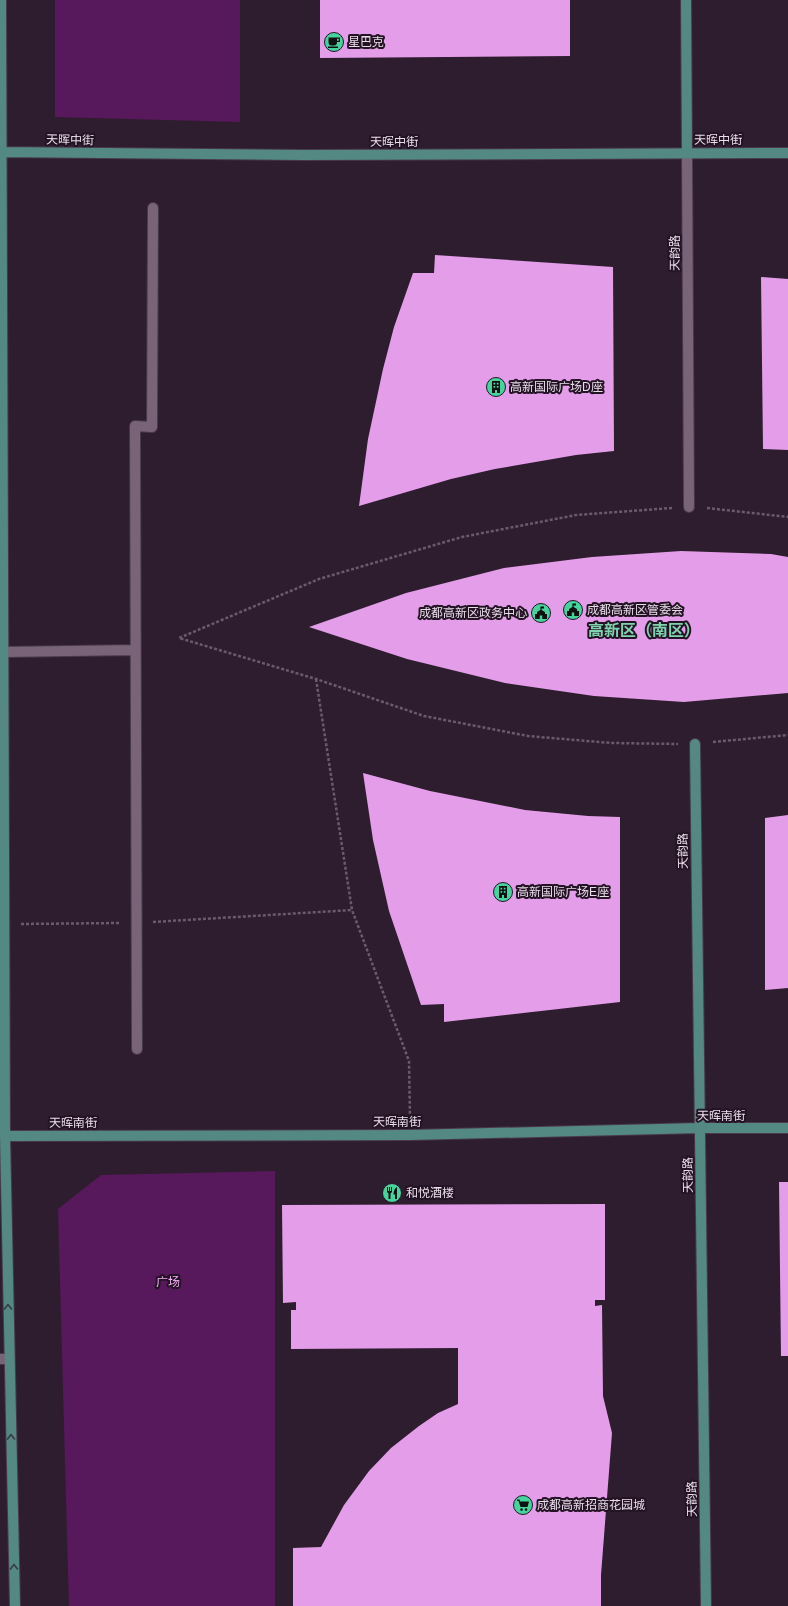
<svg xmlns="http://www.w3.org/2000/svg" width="788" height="1606" font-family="Arial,'Noto Sans SC',sans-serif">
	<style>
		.green { fill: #58185c }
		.building { fill: #e49de9 }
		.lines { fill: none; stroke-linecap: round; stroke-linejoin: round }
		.lane-casing { stroke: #483a49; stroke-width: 12 }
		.street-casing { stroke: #483a49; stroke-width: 12 }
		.secondary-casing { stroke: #483a49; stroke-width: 12 }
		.path { stroke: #6a5a6a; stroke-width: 2.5; stroke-dasharray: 3 2; stroke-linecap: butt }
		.lane { stroke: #786378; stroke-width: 10 }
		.street { stroke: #786378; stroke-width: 10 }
		.secondary { stroke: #548883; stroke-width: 10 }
		.oneway { stroke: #353c46 }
		.labels { text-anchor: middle; stroke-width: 4; stroke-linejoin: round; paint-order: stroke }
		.poi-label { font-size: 12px; fill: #e9dde9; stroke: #241325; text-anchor: start }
		.street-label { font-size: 12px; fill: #e9dde9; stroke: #241325 }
		.park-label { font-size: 12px; fill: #f8b0fc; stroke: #241325 }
		.district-label { font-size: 16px; font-weight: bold; fill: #7fd4ae; stroke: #241325 }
	</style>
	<rect width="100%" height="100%" fill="#2e1d2f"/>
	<path class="green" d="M55,0H240V122L55,117Z
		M275,1171V1606H69L58,1209L101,1175Z"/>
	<path class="building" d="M320,0H570V56L320,58Z
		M435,255L613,267L614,451L576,455L495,469L451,479L359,506L368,439L383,369L394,327L413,273H434Z
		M761,277L788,279V450L763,449Z
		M681,551L771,554L788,557V693L684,702L594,696L505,683L407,659L309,627L406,593L504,568L592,557Z
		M363,773L430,791L525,810L588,816L620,817V1002L444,1022V1004L421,1005L389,911L373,840Z
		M788,815V988L765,990V818Z
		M779,1182H788V1356H781Z
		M605,1204V1300H595V1306L602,1305L603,1396L612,1433L601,1575V1606H293V1548L321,1547L344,1505L369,1471L391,1448L419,1426L438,1413L458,1404V1348L291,1349V1310H296V1302L283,1303L282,1205Z"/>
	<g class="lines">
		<defs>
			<path id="lane" d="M3,652L134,650
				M137,1049L135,426L152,427L153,208"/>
			<path id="street" d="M687,153L689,507
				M0,1359H9"/>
			<path id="secondary" d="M1,0L5,1136L15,1606
				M686,0L687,153
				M0,152L304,155L788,153
				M695,744L706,1606
				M5,1136L410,1135L700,1128H788"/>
		</defs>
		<use href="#lane" class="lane-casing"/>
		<use href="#street" class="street-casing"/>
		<use href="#secondary" class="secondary-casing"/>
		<path class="path" d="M672,508L576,515L462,537L319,579L179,638L316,679L424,716L528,736L611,743L678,744
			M707,508L788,517
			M316,679L352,910L409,1061L410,1118
			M713,742L788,735
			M153,922L352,910
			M21,924L120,923"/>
		<use href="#lane" class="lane"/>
		<use href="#street" class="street"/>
		<use href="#secondary" class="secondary"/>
	</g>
	<defs><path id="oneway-chevron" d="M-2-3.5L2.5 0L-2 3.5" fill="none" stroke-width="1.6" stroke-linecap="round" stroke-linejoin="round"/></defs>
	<g class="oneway">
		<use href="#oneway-chevron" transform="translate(8 1307) rotate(-91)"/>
		<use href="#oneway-chevron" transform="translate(11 1437) rotate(-91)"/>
		<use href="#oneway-chevron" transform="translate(14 1567) rotate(-91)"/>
	</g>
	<defs>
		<symbol id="cafe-disc" viewBox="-11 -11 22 22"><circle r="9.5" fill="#46d49e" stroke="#241325"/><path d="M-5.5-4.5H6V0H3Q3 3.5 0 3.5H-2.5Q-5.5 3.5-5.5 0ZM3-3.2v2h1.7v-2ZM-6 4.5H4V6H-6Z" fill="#111"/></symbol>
		<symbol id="building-disc" viewBox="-11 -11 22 22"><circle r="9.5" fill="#46d49e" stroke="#241325"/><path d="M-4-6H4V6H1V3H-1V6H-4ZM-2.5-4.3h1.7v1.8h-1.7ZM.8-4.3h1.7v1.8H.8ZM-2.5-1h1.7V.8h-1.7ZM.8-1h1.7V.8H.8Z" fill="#111"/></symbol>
		<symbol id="civic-disc" viewBox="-11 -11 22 22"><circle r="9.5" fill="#46d49e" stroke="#241325"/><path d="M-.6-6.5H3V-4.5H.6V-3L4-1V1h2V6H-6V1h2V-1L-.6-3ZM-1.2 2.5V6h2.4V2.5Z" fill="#111"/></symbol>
		<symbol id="restaurant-disc" viewBox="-11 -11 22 22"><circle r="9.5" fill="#46d49e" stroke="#241325"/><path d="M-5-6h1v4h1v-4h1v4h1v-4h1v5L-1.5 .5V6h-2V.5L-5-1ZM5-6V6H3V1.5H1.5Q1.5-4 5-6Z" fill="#111"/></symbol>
		<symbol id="supermarket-disc" viewBox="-11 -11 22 22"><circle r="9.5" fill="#46d49e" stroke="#241325"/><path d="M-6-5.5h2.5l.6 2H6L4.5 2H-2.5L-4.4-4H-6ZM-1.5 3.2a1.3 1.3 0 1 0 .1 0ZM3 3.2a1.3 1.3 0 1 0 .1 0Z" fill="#111"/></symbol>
	</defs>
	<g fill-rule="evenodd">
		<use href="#cafe-disc" x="323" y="31" width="22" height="22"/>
		<use href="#building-disc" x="485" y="376" width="22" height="22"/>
		<use href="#civic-disc" x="562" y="599" width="22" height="22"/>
		<use href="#civic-disc" x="530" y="602" width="22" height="22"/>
		<use href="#building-disc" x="492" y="881" width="22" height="22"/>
		<use href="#restaurant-disc" x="381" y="1182" width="22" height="22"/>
		<use href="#supermarket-disc" x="512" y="1494" width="22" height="22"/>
	</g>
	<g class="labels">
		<g class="poi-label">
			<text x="348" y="46">星巴克</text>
			<text x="510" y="391">高新国际广场D座</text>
			<text x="587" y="614">成都高新区管委会</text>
			<text x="527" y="617" text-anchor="end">成都高新区政务中心</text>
			<text x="517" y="896">高新国际广场E座</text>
			<text x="406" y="1197">和悦酒楼</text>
			<text x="537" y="1509">成都高新招商花园城</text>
		</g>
		<g class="street-label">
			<text transform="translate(70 140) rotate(1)" y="4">天晖中街</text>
			<text x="718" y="144">天晖中街</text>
			<text x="394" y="146">天晖中街</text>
			<text transform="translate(675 253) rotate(-90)" y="4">天韵路</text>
			<text transform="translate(683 851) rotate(-91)" y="4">天韵路</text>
			<text x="721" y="1120">天晖南街</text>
			<text x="397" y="1126">天晖南街</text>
			<text x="73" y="1127">天晖南街</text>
			<text transform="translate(688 1175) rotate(-91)" y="4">天韵路</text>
			<text transform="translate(692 1499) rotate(-91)" y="4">天韵路</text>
		</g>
		<g class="park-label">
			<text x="168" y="1286">广场</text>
		</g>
		<g class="district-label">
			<text x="644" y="636">高新区（南区）</text>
		</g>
	</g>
</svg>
